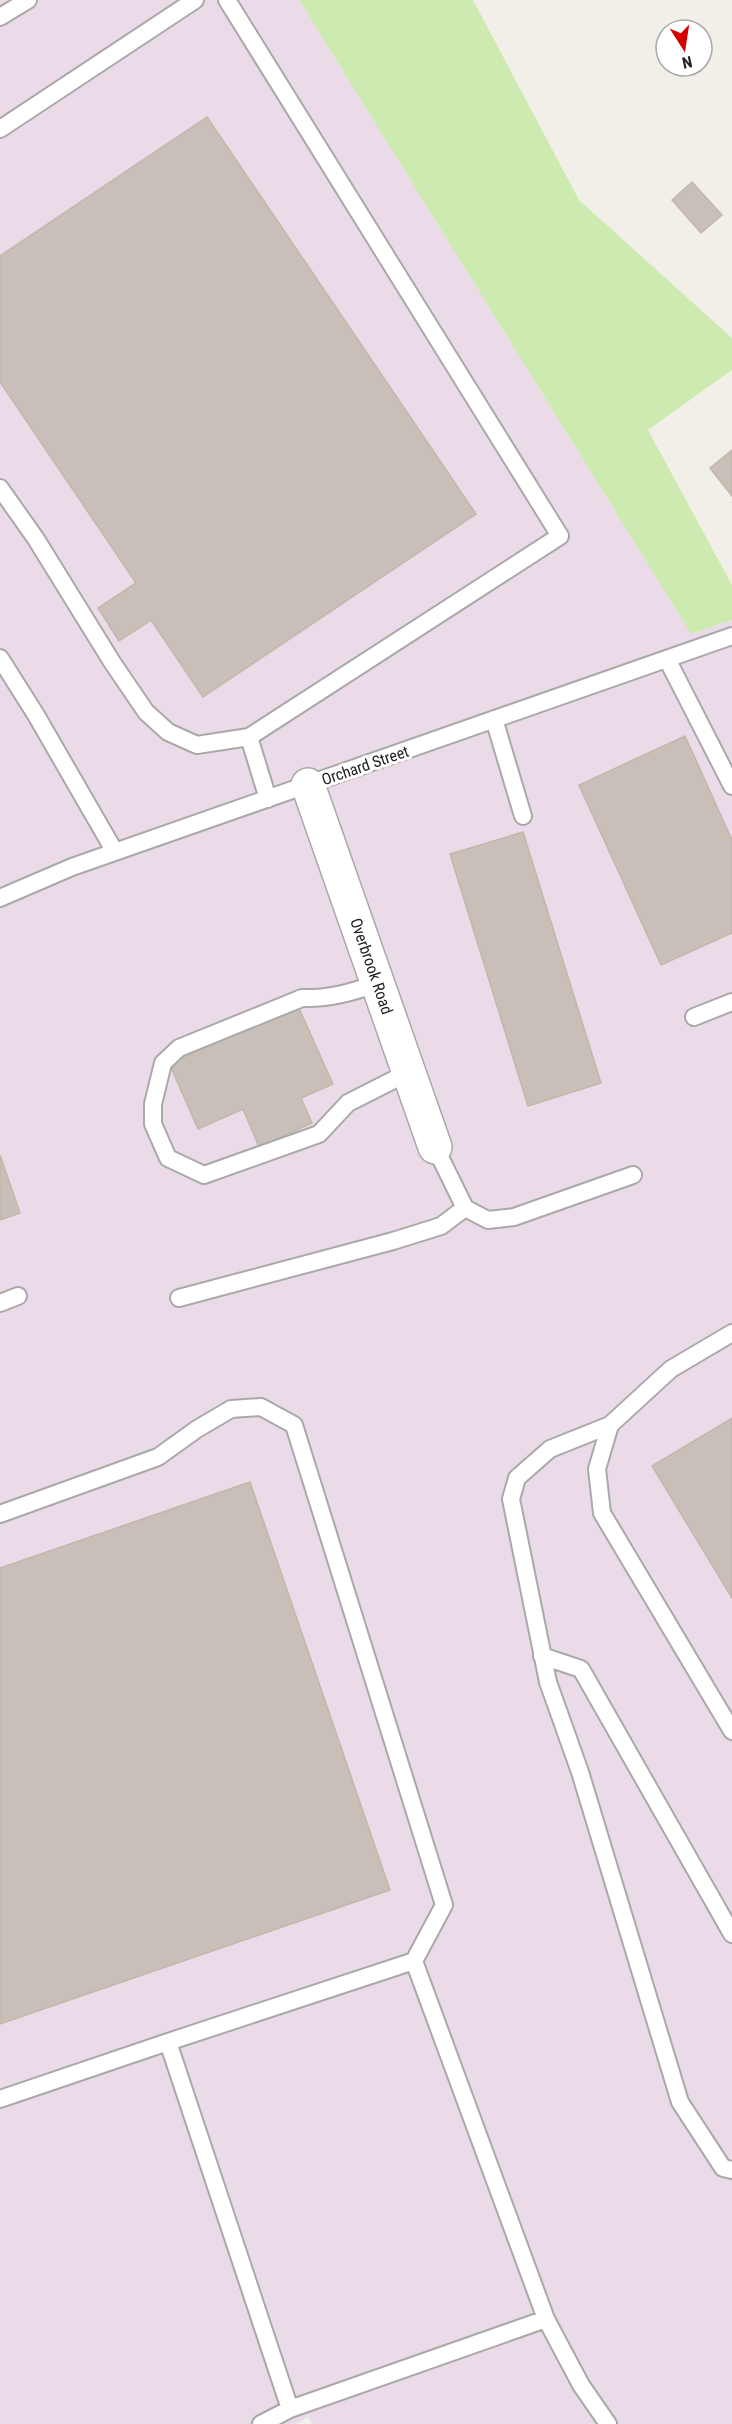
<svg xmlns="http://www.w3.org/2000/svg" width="732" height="2424" font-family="'Roboto Condensed',sans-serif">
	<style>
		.industrial { fill: #ebdbe8 }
		.grass { fill: #cdebb0 }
		.building { fill: #c7bfb8; stroke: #c4b6ab; stroke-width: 1.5 }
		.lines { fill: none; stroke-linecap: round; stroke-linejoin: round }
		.lane-casing { stroke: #a9a9a9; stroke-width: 20 }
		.street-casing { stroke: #a9a9a9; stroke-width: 36 }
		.lane { stroke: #fff; stroke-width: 16 }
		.street { stroke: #fff; stroke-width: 33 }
		.labels { text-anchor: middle; stroke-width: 6; stroke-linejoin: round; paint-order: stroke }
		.street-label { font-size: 16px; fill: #222; stroke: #fff }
	</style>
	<rect width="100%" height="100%" fill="#f2efe9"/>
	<path class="industrial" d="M0,0H299L691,634L732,620V2424H312L308,2417L295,2424H0Z"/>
	<path class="grass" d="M299,0H473L579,200L732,338V370L648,430L732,585V620L691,634Z"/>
	<path class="building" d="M207,117L476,514L203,697L151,620L119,641L98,608L136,583L0,382V256Z
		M692,182L722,215L701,233L672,200Z
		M732,450V496L710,468Z
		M685,736L732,840V933L661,965L579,785Z
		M523,832L601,1083L528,1106L450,854Z
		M298,1006L333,1084L301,1098L312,1123L259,1147L243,1109L198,1129L169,1063Z
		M0,1155L20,1213L0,1220Z
		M732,1418V1598L652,1466Z
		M250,1482L390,1890L0,2024V1568Z"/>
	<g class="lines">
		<defs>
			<path id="lane" d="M227,0L560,536L249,737L268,799
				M0,17L28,0
				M0,129L195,0
				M0,488L36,539L112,662L146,712L168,732L197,745L249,737
				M0,658L36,715L115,852
				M667,659L732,786
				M494,719L523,816
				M0,898L72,867L732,636
				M378,983C353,992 330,999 302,998L179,1048L163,1063L153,1104V1124L168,1158L204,1175L319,1134L348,1103L409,1072
				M694,1017L732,1002
				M435,1147L465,1208L488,1220L514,1217L633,1175
				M179,1298L393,1241L441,1226L465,1208
				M0,1303L18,1296
				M732,1333L671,1369L610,1425L597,1469L602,1513L732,1731
				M610,1425L550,1449L517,1478L511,1499L548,1682L580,1772L680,2102L723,2168L732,2170
				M0,1514L158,1457L197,1429L231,1409L261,1407L294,1425L444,1905L414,1961
				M542,1656L581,1669L732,1934
				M0,2099L168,2042
				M546,2319L581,2385L608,2424
				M261,2424L290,2409L546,2319L414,1961L168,2042L290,2409"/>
			<path id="street" d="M308,785L435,1147"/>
		</defs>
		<use href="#lane" class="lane-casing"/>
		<use href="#street" class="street-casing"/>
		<use href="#lane" class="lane"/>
		<use href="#street" class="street"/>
	</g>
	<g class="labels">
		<g class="street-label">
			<text transform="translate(365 765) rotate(-19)" y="6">Orchard Street</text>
			<text transform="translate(372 966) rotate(71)" y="6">Overbrook Road</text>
		</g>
	</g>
	<g transform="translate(684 48) rotate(168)"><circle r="28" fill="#ffffff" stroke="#a7a7a7" stroke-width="1.5"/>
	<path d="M0-4.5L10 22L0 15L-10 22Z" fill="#d40000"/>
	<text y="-9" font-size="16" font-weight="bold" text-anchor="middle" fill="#222222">N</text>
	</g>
</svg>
